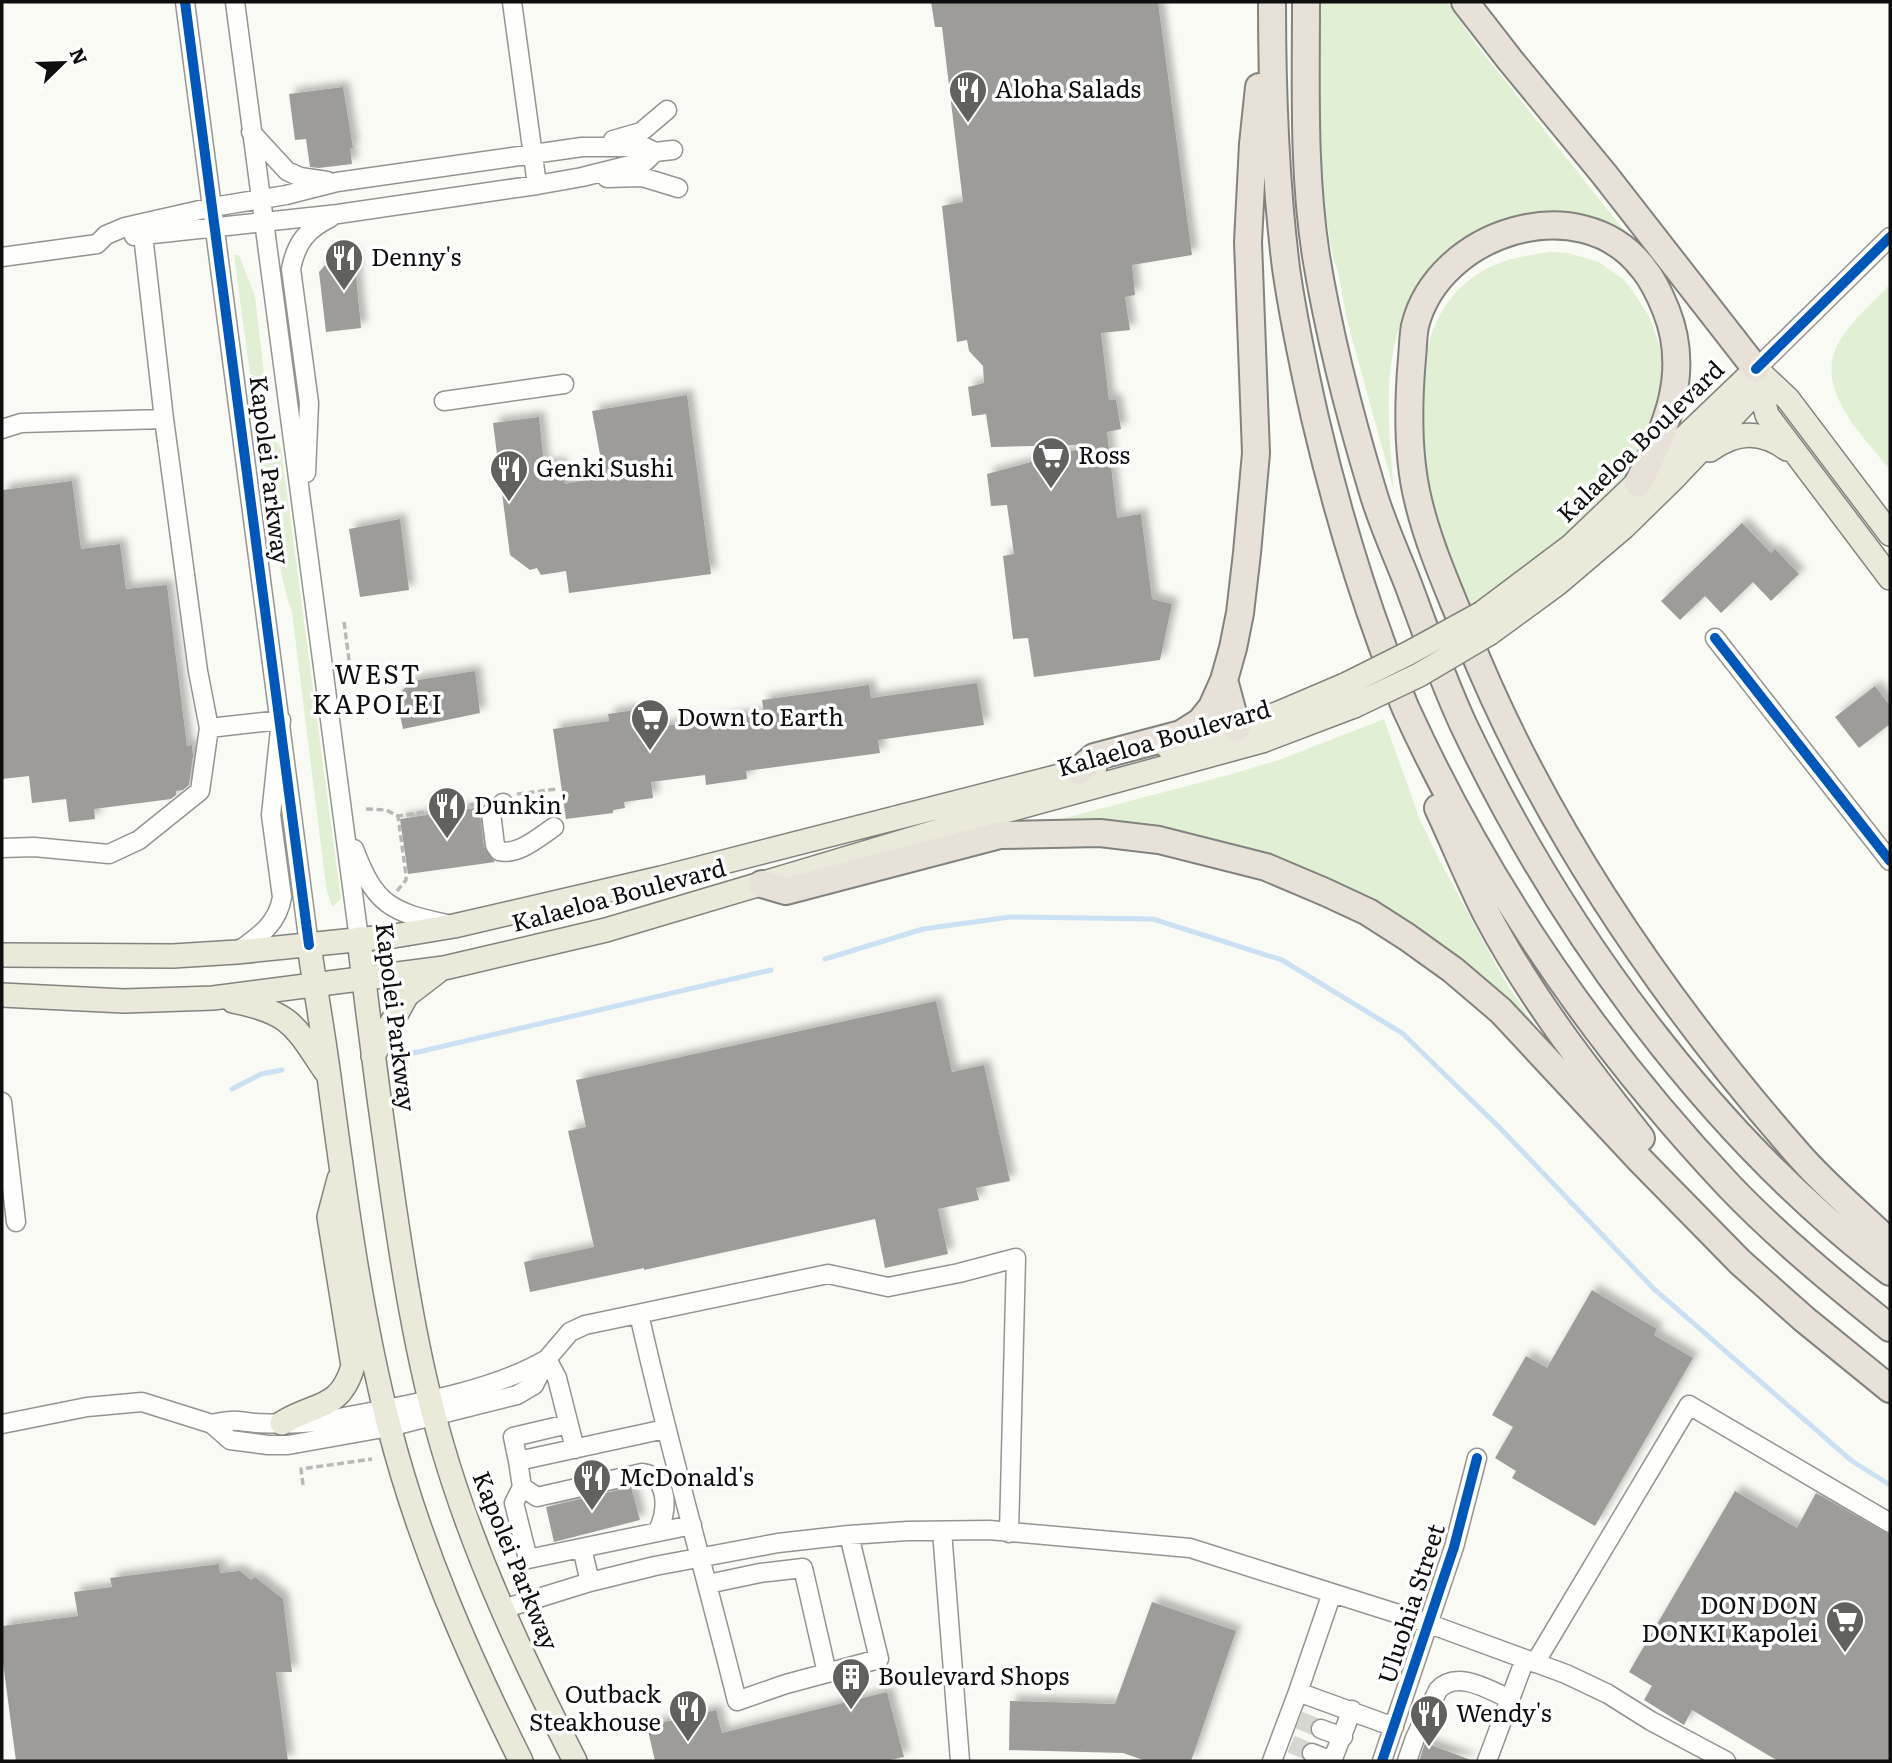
<svg xmlns="http://www.w3.org/2000/svg" width="1892" height="1763" font-family="Literata,serif">
	<style>
		.green { fill: #e1efd5 }
		.lines { fill: none; stroke-linecap: round; stroke-linejoin: round }
		.stream { stroke: #cbe1f3; stroke-width: 5 }
		.building { fill: #9e9c99; filter: url(#shadow) }
		.minor-tunnel { stroke: #d7d7d2; stroke-width: 18; stroke-dasharray: 18 9; stroke-linecap: butt }
		.minor-casing { stroke: #949492; stroke-width: 21 }
		.major-casing { stroke: #82827f; stroke-width: 26 }
		.highway-casing { stroke: #82827f; stroke-width: 30 }
		.path { stroke: #b8b8b7; stroke-width: 3.5; stroke-dasharray: 7 3.5; stroke-linecap: butt }
		.minor { stroke: #fefefd; stroke-width: 18 }
		.major { stroke: #ebe9da; stroke-width: 23 }
		.highway { stroke: #e8e1d7; stroke-width: 26 }
		.major-bridge-casing { stroke: #82827f; stroke-width: 26; stroke-linecap: butt }
		.major-bridge { stroke: #ebe9da; stroke-width: 23 }
		.cycleway-casing { stroke: #fff; stroke-width: 15 }
		.cycleway { stroke: #0057b8; stroke-width: 10 }
		.labels { text-anchor: middle; stroke-width: 7; stroke-linejoin: round; paint-order: stroke }
		.poi-label { font-size: 24px; fill: #0e0e0e; stroke: #fff; text-anchor: start }
		.street-label { font-size: 24px; fill: #0e0e0e; stroke: #fff }
		.neighbourhood-label { font-size: 26px; letter-spacing: 2px; fill: #0e0e0e; stroke: #fff }
	</style>
	<defs>
		<filter id="shadow"><feDropShadow dx="6" dy="-6" stdDeviation="3.5" flood-color="#0004"/></filter>
	</defs>
	<rect width="100%" height="100%" fill="#fafaf4"/>
	<path class="green" d="M1318,2H1447L1475,43L1654,268C1625,256 1595,244 1565,232C1554,227 1542,220 1530,218C1511,214 1476,230 1461,241C1377,305 1385,397 1394,491L1347,320L1338,272L1333,259L1321,184Z
		M1550,252L1568,253L1599,262L1623,279L1632,290L1649,316L1661,350L1664,369L1651,445L1607,503L1471,615C1431,528 1377,338 1479,273C1501,260 1525,255 1550,252Z
		M234,255H239L255,296L271,433L281,448L341,899L332,907L326,887L292,612C279,579 279,543 268,509Z
		M1890,284V470C1862,434 1809,386 1842,337C1855,318 1874,301 1890,284Z
		M1384,719L1420,820L1439,859L1503,978L1551,1050L1518,1023L1287,871L1034,826L1225,776L1279,760Z"/>
	<g class="lines">
		<path class="stream" d="M825,959L923,929L1010,917L1153,919L1282,960L1402,1033L1498,1126L1654,1289L1852,1461L1890,1485
			M414,1053L771,970
			M232,1089L261,1074L282,1070"/>
	</g>
	<path class="building" d="M931,2H1158L1192,255L1132,265L1135,295L1125,297L1130,330L1101,333L1109,400H1116L1121,429L1107,432L1117,518L1141,514L1152,599L1172,604L1160,660L1034,677L1028,638L1013,639L1003,556L1014,554L1007,505L991,506L987,474L1079,449V445L991,447L986,414L972,416L968,387L984,383L983,366L969,351L967,340L957,342L942,206L963,202L942,27H935Z
		M343,87L353,148H350L352,164L319,168L310,167L306,139L295,140L289,94Z
		M354,254L361,328L326,332L319,272L333,256Z
		M687,395L711,574L569,593L566,571L541,575L537,568L530,570L510,555L493,423L539,417L544,465L560,463L565,484L604,476L592,411Z
		M72,481L81,549L120,544L126,589L167,585L187,746L192,745L193,756L189,785L183,790L176,791V795L171,799L94,809L95,819L69,822L66,799L32,803L29,776L2,779V490Z
		M400,519L409,590L360,597L349,529Z
		M1742,523L1771,553L1775,549L1799,574L1771,601L1753,582L1721,613L1705,596L1680,620L1661,601Z
		M475,671L480,713L403,729L396,697L412,681Z
		M977,683L984,725L878,740L880,753L746,771L747,779L706,785L705,775L651,782L653,798L624,802L625,808L613,810V813L566,819L553,729L609,721L608,714L635,710L636,718H640L642,729L764,713L762,700L869,685L871,698Z
		M1875,686L1890,706V724L1859,748L1835,717Z
		M482,807L480,814L484,847L495,862L408,874L400,819Z
		M936,1001L952,1072L984,1065L1010,1181L976,1188L979,1200L938,1209L948,1254L885,1268L875,1219L644,1270V1268L530,1292L524,1262L594,1247L568,1131L586,1127L576,1080Z
		M1592,1290L1657,1329L1654,1335L1693,1358L1595,1526L1512,1478L1516,1471L1495,1458L1513,1427L1492,1415L1526,1356L1547,1368Z
		M631,1487L640,1520L554,1542L546,1507Z
		M1735,1491L1797,1528L1816,1493L1890,1535V1761H1778L1692,1710L1684,1725L1644,1700L1652,1686L1629,1672Z
		M219,1564L220,1573L240,1571L251,1580L255,1577L283,1599L292,1672H276L288,1761H16L2,1655V1626L78,1616L74,1592L112,1587L110,1578Z
		M1152,1602L1236,1631L1191,1761H1146L1123,1753L1009,1750L1010,1701L1115,1704Z
		M887,1692L904,1757L885,1761H655L647,1726L716,1710L722,1733Z
		M1425,1743L1471,1760V1761H1419Z"/>
	<g class="lines">
		<path class="minor-tunnel" d="M1299,1720L1321,1729
			M1291,1744L1312,1753"/>
		<defs>
			<path id="minor" d="M185,2L309,945
				M235,2L359,939
				M512,2L537,185
				M251,132L287,171L300,177L327,181
				M613,140L641,132L667,110
				M607,178L642,177L678,188
				M134,236L338,214L537,185L582,177L646,161L655,152L673,150
				M2,257L97,244L106,235L125,227L213,207L286,195L337,182L582,147H645L655,152
				M1756,369L1890,237
				M444,401L564,384
				M2,429L21,423L164,419
				M306,473L309,403L291,269C296,243 307,229 330,218
				M1715,638L1890,861
				M209,728L281,720L271,815L282,897C278,924 258,937 237,952
				M503,803L491,813L495,845L499,851C518,856 539,837 554,827
				M2,848L34,847L109,854L139,840L200,791L209,728L198,671L164,419L143,235
				M354,849C375,905 391,912 447,924
				M2,1102L16,1222
				M639,1314C668,1444 705,1572 737,1701L786,1684L879,1659L849,1535
				M547,1359L557,1378L575,1449
				M2,1424L87,1407L142,1402L212,1424L230,1440L268,1445H288L389,1427L517,1395L534,1385L547,1359L570,1332L585,1325L828,1274L888,1287L959,1273L1016,1258L1009,1533
				M212,1424C231,1419 237,1421 256,1423C278,1424 300,1424 323,1421C393,1407 486,1395 547,1359
				M665,1429L518,1461L522,1487L514,1503L528,1559L692,1525
				M518,1461L513,1437L568,1424
				M522,1487L537,1497L642,1473C670,1476 668,1514 657,1532
				M942,1531L960,1761
				M582,1548L590,1582
				M708,1584L760,1573L803,1568L827,1673
				M503,1609L590,1582L655,1566L778,1543L849,1535L907,1531L989,1530L1190,1548L1427,1623L1566,1674L1608,1694L1651,1721L1726,1761
				M1535,1663L1689,1405L1890,1523
				M1298,1692L1332,1593
				M1321,1729L1343,1737
				M1312,1753L1332,1761
				M1272,1761L1298,1692L1394,1727
				M1332,1761L1352,1710
				M1382,1761L1454,1547L1477,1458
				M1407,1761L1415,1738L1438,1690C1457,1669 1489,1690 1510,1699
				M1487,1761L1525,1659"/>
			<path id="major" d="M1756,369L1788,399L1890,534
				M1757,376L1767,415L1890,578
				M1710,450C1736,431 1761,430 1787,449
				M1482,613L1571,546L1756,369
				M1490,633L1557,584L1624,527L1672,480L1749,399L1756,369
				M1168,747L1237,728L1279,713L1347,684
				M359,939C368,1016 378,1093 389,1170C402,1262 416,1355 442,1445C474,1555 523,1659 575,1761
				M309,945C316,994 325,1043 331,1092C346,1204 361,1316 389,1426C419,1544 467,1653 521,1761
				M2,955L173,956L237,952L394,936L454,926L661,878L1095,767
				M2,995L124,1001L213,998L444,968L606,930L1005,811L1262,741L1354,706
				M233,1001C292,1013 294,1025 326,1072
				M373,1056L407,995L437,972
				M282,1423C315,1402 340,1411 353,1366L329,1217L339,1179"/>
			<path id="highway" d="M1272,2C1272,91 1275,180 1286,268C1293,318 1304,369 1315,418C1333,495 1355,571 1382,645C1390,666 1397,688 1406,709C1487,886 1597,1046 1730,1187C1779,1238 1835,1284 1890,1328
				M1306,2C1306,87 1303,172 1316,256C1329,335 1349,413 1372,489C1381,521 1396,553 1408,584C1426,632 1443,681 1464,726C1561,930 1710,1135 1890,1272
				M1465,2L1510,60L1604,174L1756,369
				M1638,483C1667,427 1691,372 1666,310C1660,295 1653,280 1643,268C1580,186 1438,232 1415,326C1413,336 1413,348 1412,358C1408,404 1407,455 1418,500C1429,547 1449,590 1467,635C1544,827 1662,999 1799,1155C1826,1186 1860,1214 1890,1243
				M1224,680L1237,728
				M1078,771L1094,757L1181,734L1200,722L1212,707L1224,680L1233,648L1240,613L1247,553L1256,453L1248,242L1253,144L1259,87
				M1438,808C1455,844 1469,880 1487,915C1529,995 1585,1067 1641,1138
				M762,884L786,891L1000,835L1100,833L1159,840L1266,867L1325,892L1368,912L1407,937L1453,970L1501,1011L1640,1160L1740,1262L1804,1319L1890,1389"/>
		</defs>
		<use href="#minor" class="minor-casing"/>
		<use href="#major" class="major-casing"/>
		<use href="#highway" class="highway-casing"/>
		<path class="path" d="M344,622L350,667
			M517,794L557,789
			M366,809L386,810L398,816L477,804
			M397,891L406,880V875L398,816
			M303,1485L301,1469L372,1459
			M486,1505L499,1512
			M492,1524L500,1513"/>
		<use href="#minor" class="minor"/>
		<use href="#major" class="major"/>
		<use href="#highway" class="highway"/>
		<defs>
			<path id="major-bridge" d="M1347,684L1409,653L1482,613
				M1354,706L1419,675L1490,633"/>
		</defs>
		<use href="#major-bridge" class="major-bridge-casing"/>
		<use href="#major-bridge" class="major-bridge"/>
		<defs>
			<path id="cycleway" d="M185,2L309,945
				M1756,369L1890,237
				M1715,638L1890,861
				M1382,1761L1454,1547L1477,1458"/>
		</defs>
		<use href="#cycleway" class="cycleway-casing"/>
		<use href="#cycleway" class="cycleway"/>
	</g>
	<defs>
		<symbol id="restaurant-pin" viewBox="-11 -11 22 30"><path d="M0 17L-7.5 6A9.5 9.5 0 1 1 7.5 6Z" fill="#61615e" stroke="#fff"/><path d="M-5-6h1v4h1v-4h1v4h1v-4h1v5L-1.5 .5V6h-2V.5L-5-1ZM5-6V6H3V1.5H1.5Q1.5-4 5-6Z" fill="#fff"/></symbol>
		<symbol id="supermarket-pin" viewBox="-11 -11 22 30"><path d="M0 17L-7.5 6A9.5 9.5 0 1 1 7.5 6Z" fill="#61615e" stroke="#fff"/><path d="M-6-5.5h2.5l.6 2H6L4.5 2H-2.5L-4.4-4H-6ZM-1.5 3.2a1.3 1.3 0 1 0 .1 0ZM3 3.2a1.3 1.3 0 1 0 .1 0Z" fill="#fff"/></symbol>
		<symbol id="building-pin" viewBox="-11 -11 22 30"><path d="M0 17L-7.5 6A9.5 9.5 0 1 1 7.5 6Z" fill="#61615e" stroke="#fff"/><path d="M-4-6H4V6H1V3H-1V6H-4ZM-2.5-4.3h1.7v1.8h-1.7ZM.8-4.3h1.7v1.8H.8ZM-2.5-1h1.7V.8h-1.7ZM.8-1h1.7V.8H.8Z" fill="#fff"/></symbol>
	</defs>
	<g fill-rule="evenodd">
		<use href="#restaurant-pin" x="946" y="68" width="44" height="60"/>
		<use href="#restaurant-pin" x="322" y="236" width="44" height="60"/>
		<use href="#supermarket-pin" x="1029" y="434" width="44" height="60"/>
		<use href="#restaurant-pin" x="487" y="447" width="44" height="60"/>
		<use href="#supermarket-pin" x="628" y="696" width="44" height="60"/>
		<use href="#restaurant-pin" x="425" y="784" width="44" height="60"/>
		<use href="#restaurant-pin" x="570" y="1456" width="44" height="60"/>
		<use href="#supermarket-pin" x="1823" y="1598" width="44" height="60"/>
		<use href="#building-pin" x="829" y="1655" width="44" height="60"/>
		<use href="#restaurant-pin" x="666" y="1687" width="44" height="60"/>
		<use href="#restaurant-pin" x="1407" y="1692" width="44" height="60"/>
	</g>
	<g class="labels">
		<g class="poi-label">
			<text x="995" y="98">Aloha Salads</text>
			<text x="371" y="266">Denny's</text>
			<text x="1078" y="464">Ross</text>
			<text x="536" y="477">Genki Sushi</text>
			<text x="677" y="726">Down to Earth</text>
			<text x="474" y="814">Dunkin'</text>
			<text x="619" y="1486">McDonald's</text>
			<text x="1818" y="1614" text-anchor="end">DON DON<tspan x="1818" dy="28">DONKI Kapolei</tspan></text>
			<text x="878" y="1685">Boulevard Shops</text>
			<text x="661" y="1703" text-anchor="end">Outback<tspan x="661" dy="28">Steakhouse</tspan></text>
			<text x="1456" y="1722">Wendy's</text>
		</g>
		<g class="street-label">
			<text transform="translate(1641 442) rotate(-44)" y="8">Kalaeloa Boulevard</text>
			<text transform="translate(269 470) rotate(83)" y="8">Kapolei Parkway</text>
			<text transform="translate(1164 739) rotate(-16)" y="8">Kalaeloa Boulevard</text>
			<text transform="translate(619 896) rotate(-15)" y="8">Kalaeloa Boulevard</text>
			<text transform="translate(395 1017) rotate(83)" y="8">Kapolei Parkway</text>
			<text transform="translate(515 1561) rotate(68)" y="8">Kapolei Parkway</text>
			<text transform="translate(1412 1604) rotate(-72)" y="8">Uluohia Street</text>
		</g>
		<g class="neighbourhood-label">
			<text x="378" y="684">WEST<tspan x="378" dy="30">KAPOLEI</tspan></text>
		</g>
	</g>
	<rect width="1892" height="1763" fill="none" stroke="#0e0e0e" stroke-width="7"/>
	<g transform="translate(63 63) rotate(67)" stroke="#ffffff" stroke-width="5" paint-order="stroke">
	<path d="M0-5L12 26L0 18L-12 26Z" fill="#0e0e0e"/>
	<text y="-10" font-size="19" font-weight="bold" text-anchor="middle" fill="#0e0e0e">N</text>
	</g>
</svg>
